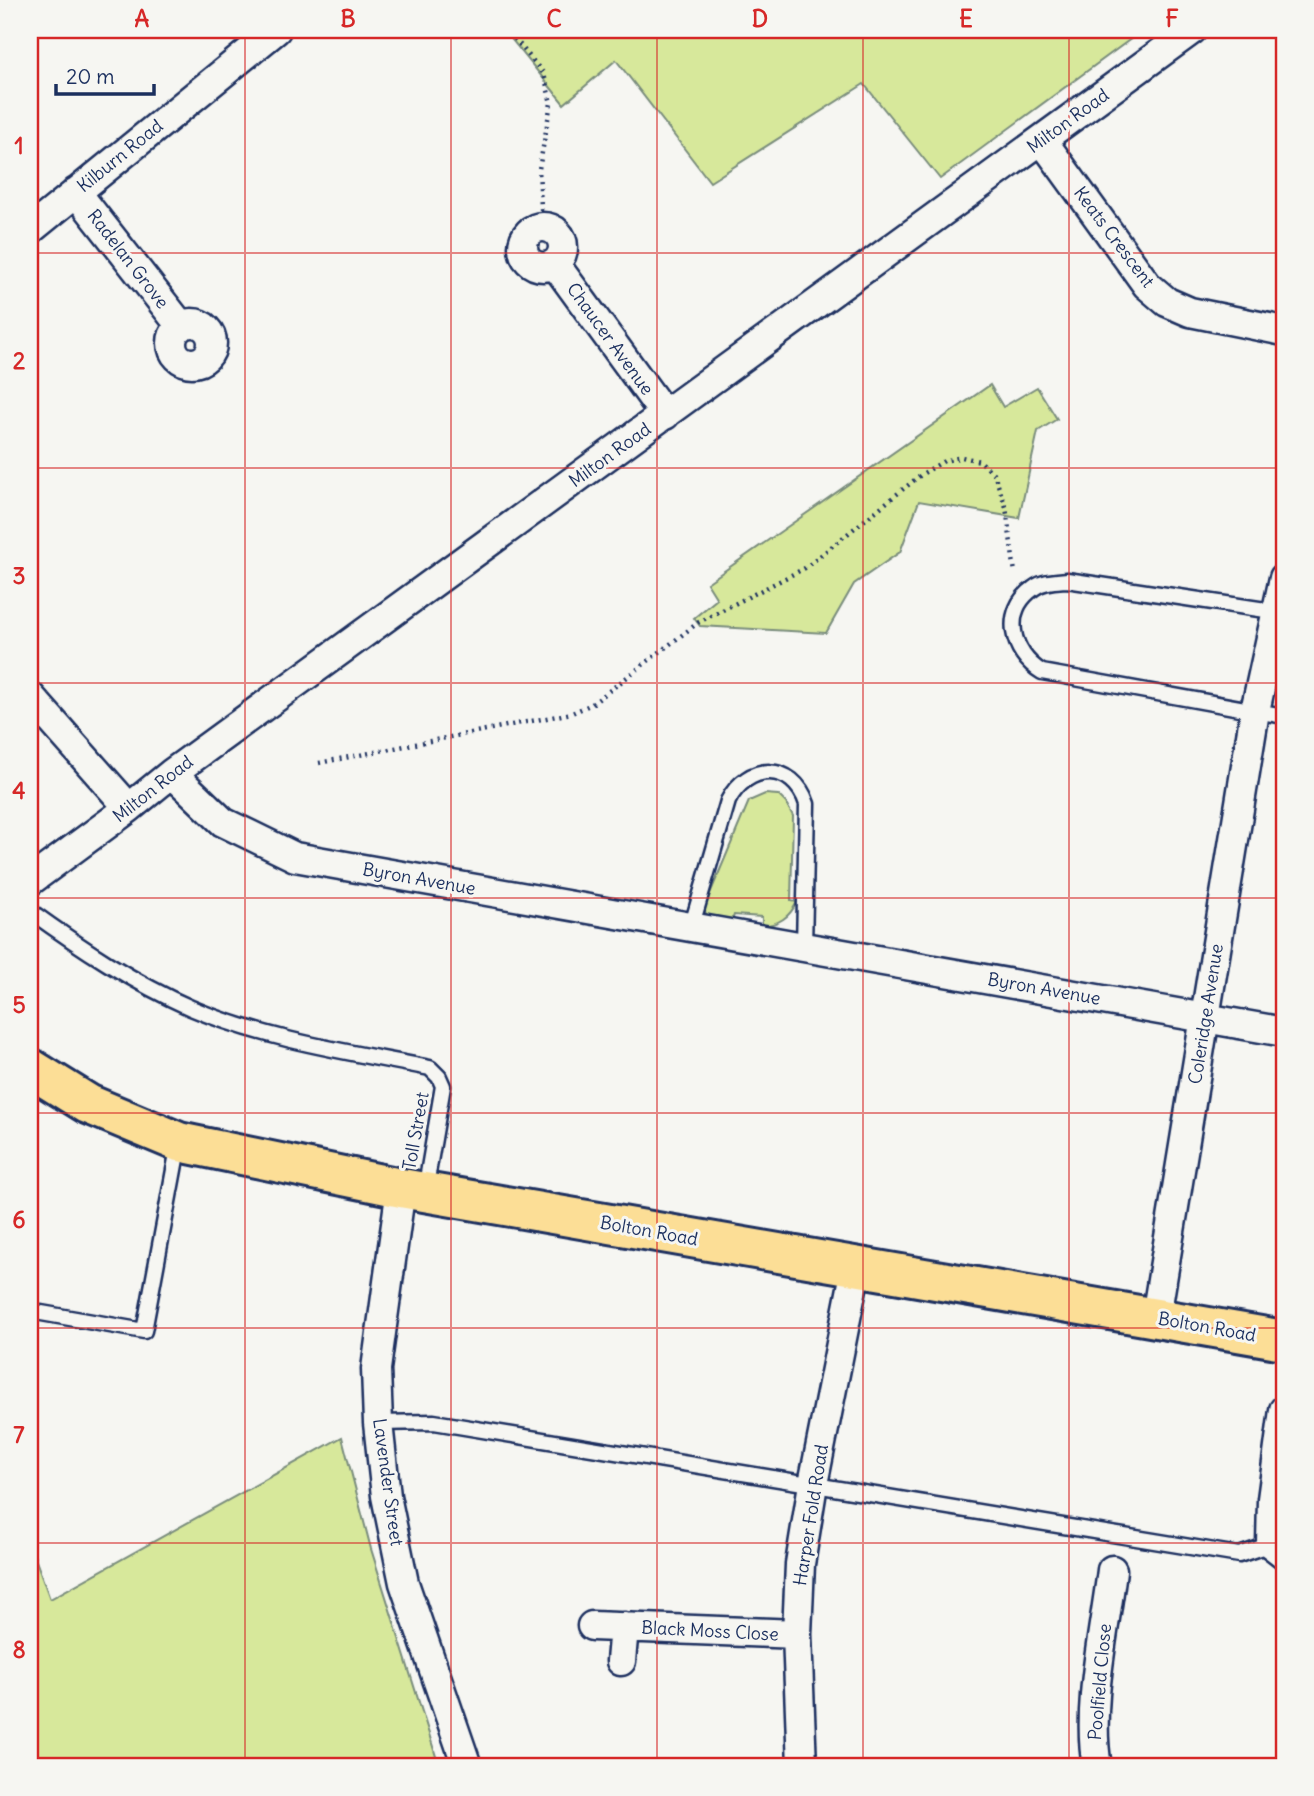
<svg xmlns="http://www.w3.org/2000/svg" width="1314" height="1796" font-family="Delius,sans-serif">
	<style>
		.green { fill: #d7e89b; stroke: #798c7c; stroke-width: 2 }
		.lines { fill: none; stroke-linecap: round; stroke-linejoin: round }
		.lane-casing { stroke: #1b2f5e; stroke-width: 19 }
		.street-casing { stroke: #1b2f5e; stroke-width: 33 }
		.primary-casing { stroke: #1b2f5e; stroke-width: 44 }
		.path { stroke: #1b2f5e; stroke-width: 4.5; stroke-dasharray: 2 5; stroke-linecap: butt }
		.lane { stroke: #f6f6f2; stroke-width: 14 }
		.street { stroke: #f6f6f2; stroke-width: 28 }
		.primary { stroke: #fcde96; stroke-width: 38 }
		.grid { fill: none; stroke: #d62828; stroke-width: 2; stroke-opacity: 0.55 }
		.labels { text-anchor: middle; stroke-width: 6; stroke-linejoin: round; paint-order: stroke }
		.street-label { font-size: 18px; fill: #1b2f5e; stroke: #f6f6f2 }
		.neatline { fill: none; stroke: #d62828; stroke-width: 2.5 }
		.grid-label { font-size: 23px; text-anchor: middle; font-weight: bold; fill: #d62828 }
	</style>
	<rect width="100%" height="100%" fill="#f6f6f2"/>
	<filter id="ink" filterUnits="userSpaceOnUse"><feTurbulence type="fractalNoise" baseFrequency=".0143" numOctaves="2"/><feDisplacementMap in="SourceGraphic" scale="14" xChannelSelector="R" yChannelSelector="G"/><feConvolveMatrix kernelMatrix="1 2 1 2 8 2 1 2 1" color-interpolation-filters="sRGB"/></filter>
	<g filter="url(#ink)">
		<path class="green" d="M504,30H1143L940,179L864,84L710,182L616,60L564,104Z
			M990,385L1003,407L1037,387L1057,419L1038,431L1019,518L919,501L900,552L854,584L826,633L700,626L694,618L717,599L707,583Z
			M765,794L778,795L786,803L793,816L791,901L797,902C789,918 779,924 762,926V917L734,915L732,921L707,917L704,908L749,801Z
			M342,1437L371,1549L439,1766H30V1544L50,1599Z"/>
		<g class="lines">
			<defs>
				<path id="lane" d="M1279,612L1067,580C1056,581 1043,581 1034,588C1001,611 1011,653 1042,672L1284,716
					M30,911C80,947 134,983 191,1008C267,1040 349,1052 430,1068L439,1077L443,1086L425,1191
					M691,928L728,801C747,763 793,761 807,804L804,947
					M30,1311L144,1331L179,1143
					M378,1423L434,1422L1239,1555L1271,1544"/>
				<path id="street" d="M1042,140L1147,285L1167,302L1190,312L1284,331
					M76,192L181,326
					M523 247a20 20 0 1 1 40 0a20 20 0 1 1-40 0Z
					M30,230L276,30
					M555,264L665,415
					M172 343a20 20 0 1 1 40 0a20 20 0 1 1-40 0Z
					M30,696L129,808
					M172,773L223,822L295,857L1284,1032
					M30,881L129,808L172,773L1192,30
					M401,1188L376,1369L378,1423L386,1496L404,1583L467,1766
					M1156,1317L1255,711L1284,578
					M1284,1410L1272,1499L1271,1544L1284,1554
					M592,1626L797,1634
					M621,1661L624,1627
					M802,1766L797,1634L800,1564L813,1484L856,1268
					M1097,1766C1086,1708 1105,1629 1112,1570"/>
				<path id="primary" d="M30,1068L88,1104L179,1142L401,1188L1284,1340"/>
			</defs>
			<use href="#lane" class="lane-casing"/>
			<use href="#street" class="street-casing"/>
			<use href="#primary" class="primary-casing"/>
			<path class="path" d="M504,30L511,34L544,74L551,103L539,169L542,227
				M319,763L572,713L592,704L699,622L805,568L922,474L944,461L962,457L980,461L994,474L1006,507L1015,573"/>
			<use href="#lane" class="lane"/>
			<use href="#street" class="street"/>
			<use href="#primary" class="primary"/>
		</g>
	</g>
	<path class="grid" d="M245,30V1766M451,30V1766M657,30V1766M863,30V1766M1069,30V1766M30,253H1284M30,468H1284M30,683H1284M30,898H1284M30,1113H1284M30,1328H1284M30,1543H1284"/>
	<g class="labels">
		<g class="street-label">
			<text transform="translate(1068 121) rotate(-36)" y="6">Milton Road</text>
			<text transform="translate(120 156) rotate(-39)" y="6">Kilburn Road</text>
			<text transform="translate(1114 237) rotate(53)" y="6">Keats Crescent</text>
			<text transform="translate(128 259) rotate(52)" y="6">Radelan Grove</text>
			<text transform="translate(610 339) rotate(54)" y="6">Chaucer Avenue</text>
			<text transform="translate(610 455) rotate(-36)" y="6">Milton Road</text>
			<text transform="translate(153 789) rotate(-38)" y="6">Milton Road</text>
			<text transform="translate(419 879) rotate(10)" y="6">Byron Avenue</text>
			<text transform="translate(1044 989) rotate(10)" y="6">Byron Avenue</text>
			<text transform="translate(1206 1014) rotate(-81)" y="6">Coleridge Avenue</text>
			<text transform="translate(416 1131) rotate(-80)" y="6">Toll Street</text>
			<text transform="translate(649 1231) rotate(10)" y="6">Bolton Road</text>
			<text transform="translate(1207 1327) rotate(10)" y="6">Bolton Road</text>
			<text transform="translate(388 1482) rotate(82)" y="6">Lavender Street</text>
			<text transform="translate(811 1515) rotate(-81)" y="6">Harper Fold Road</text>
			<text transform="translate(710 1631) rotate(3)" y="6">Black Moss Close</text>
			<text transform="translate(1100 1682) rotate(-85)" y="6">Poolfield Close</text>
		</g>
	</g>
	<rect width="1314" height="1796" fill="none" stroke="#f6f6f2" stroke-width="77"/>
	<path d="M56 84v10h98v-10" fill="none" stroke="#1b2f5e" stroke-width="3.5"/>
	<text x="66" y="84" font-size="21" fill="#1b2f5e" stroke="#f6f6f2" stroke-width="5" paint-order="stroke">20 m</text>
	<rect x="38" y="38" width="1238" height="1720" class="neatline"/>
	<g class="grid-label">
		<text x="142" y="27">A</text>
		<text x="348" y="27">B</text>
		<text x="554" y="27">C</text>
		<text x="760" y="27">D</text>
		<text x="966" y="27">E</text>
		<text x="1172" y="27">F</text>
		<text x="19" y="154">1</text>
		<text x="19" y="369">2</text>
		<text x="19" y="584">3</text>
		<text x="19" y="799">4</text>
		<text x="19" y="1013">5</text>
		<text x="19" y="1228">6</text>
		<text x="19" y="1443">7</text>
		<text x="19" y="1658">8</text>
	</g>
</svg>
